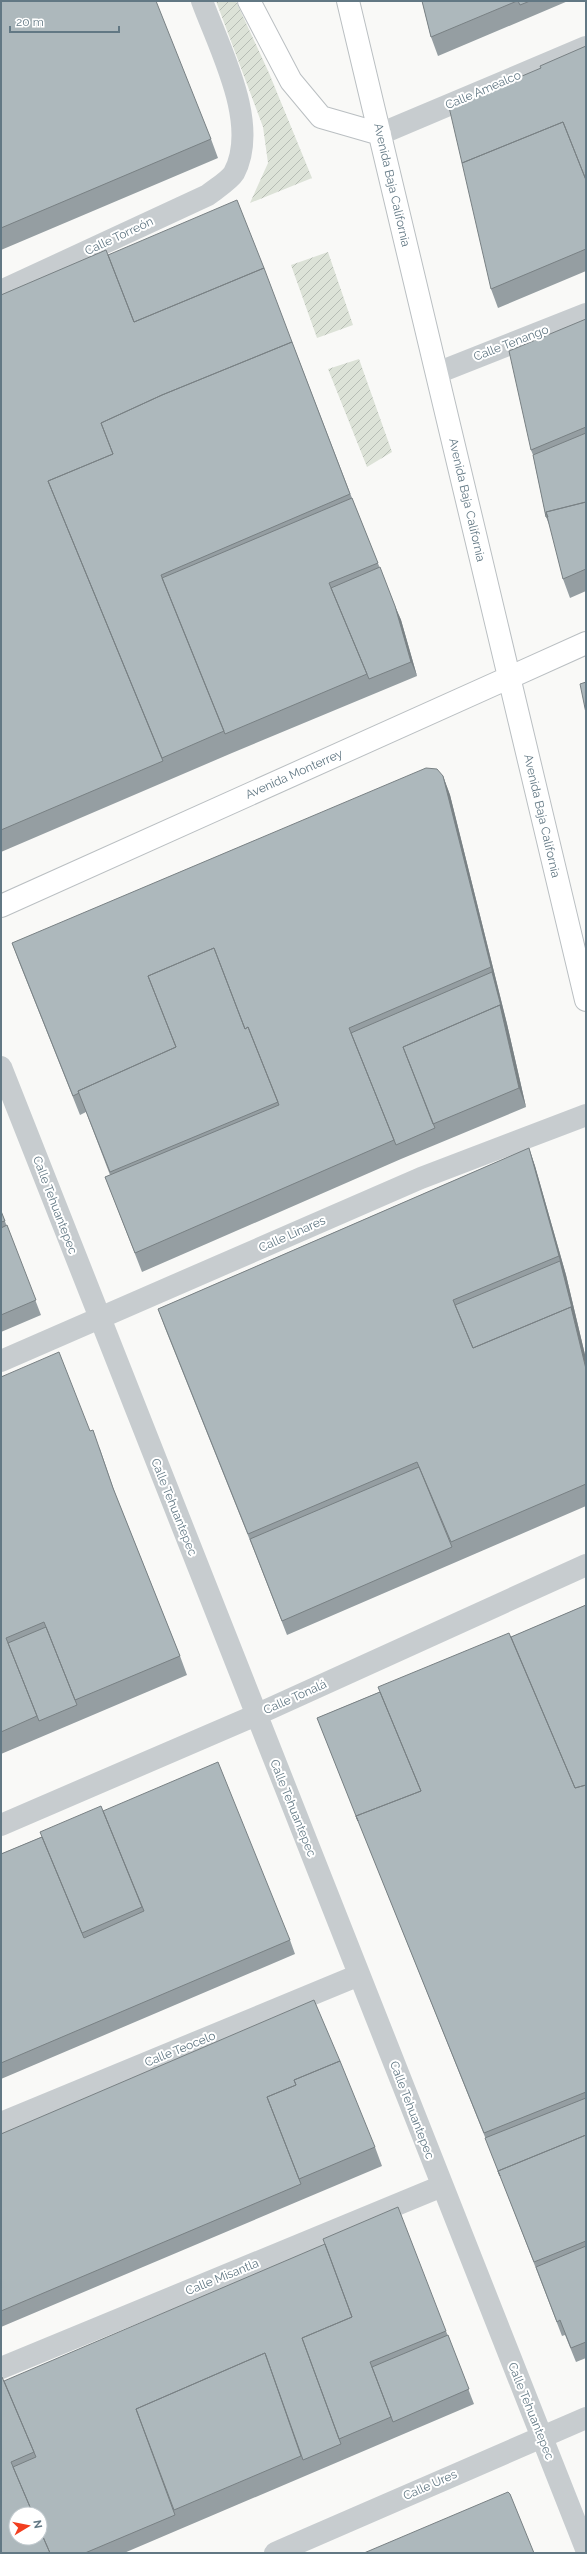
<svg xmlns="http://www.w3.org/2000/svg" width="587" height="2554" font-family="Raleway,sans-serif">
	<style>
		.garden { fill: url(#garden-furrows) }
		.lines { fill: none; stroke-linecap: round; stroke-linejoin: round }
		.primary-casing { stroke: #babfc2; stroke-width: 24 }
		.street { stroke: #c7cccf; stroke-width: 22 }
		.primary { stroke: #fff; stroke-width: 22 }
		.wall { fill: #959ea2 }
		.shaded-wall { fill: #798184 }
		.building { fill: #adb8bc; stroke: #798184 }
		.labels { text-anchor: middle; stroke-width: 4; stroke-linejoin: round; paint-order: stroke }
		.street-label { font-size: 12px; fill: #627884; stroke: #fff }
	</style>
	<defs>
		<pattern id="garden-furrows" width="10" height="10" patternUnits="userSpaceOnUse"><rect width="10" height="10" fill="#dce2d7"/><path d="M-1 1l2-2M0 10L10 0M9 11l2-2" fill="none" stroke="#b6bcb4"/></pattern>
	</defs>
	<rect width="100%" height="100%" fill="#f9f9f7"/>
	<path class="garden" d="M216,1H236L269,73L312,178L250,203L268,163L263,127Z
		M328,252L353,325L317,338L291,265Z
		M359,359L392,452L367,467L328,369Z"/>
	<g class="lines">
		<defs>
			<path id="primary" d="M249,1L291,81L321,117L380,134
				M348,1L586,1000
				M1,906L586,643"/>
		</defs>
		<use href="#primary" class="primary-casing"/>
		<path class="street" d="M380,134L586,47
			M1,291L208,195C215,189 229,181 234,173C260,124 220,50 202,1
			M437,373L586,314
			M1,1067L586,2549
			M1,1361L421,1178L586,1115
			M1,1825L256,1715L586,1565
			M1,2123L359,1975
			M1,2368L442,2186
			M275,2553L586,2418"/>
		<use href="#primary" class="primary"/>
	</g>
	<path class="wall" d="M1,1L211,139L218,158L1,250Z
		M422,1H568L438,56L431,37Z
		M586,46V271L498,308L491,289L541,68Z
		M108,255L292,342L352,498L395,606L401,620L417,676L232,753L1,852V295Z
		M586,319V591L570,598L563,579L551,529L546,517L533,455L531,450Z
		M443,776L450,795L507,1024L526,1107L401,1159L142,1272L105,1177L110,1175L86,1112L80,1115L19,962L12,943Z
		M529,1148L535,1166L566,1275L586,1359V1506L287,1635L255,1553L165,1328L158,1309Z
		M1,1211L41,1315L1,1332Z
		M1,1377L90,1431L100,1449L115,1493L180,1656L187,1675L1,1754Z
		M586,1605V2358L576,2362L565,2335L562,2336L491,2152L317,1718L511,1637Z
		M103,1811L290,1940L295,1954L1,2079V1854Z
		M1,2134L375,2147L382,2166L306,2198L1,2327Z
		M446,2331L474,2404L124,2553H1L4,2381Z"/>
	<path class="shaded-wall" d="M395,606L401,620L417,676L411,662Z
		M443,776L450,795L507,1024L526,1107L519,1088L492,972L491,967Z
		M529,1148L535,1166L566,1275L586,1359V1369L560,1261Z"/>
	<path class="building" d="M1,1H156L211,139L1,228Z
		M422,1H517L431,37Z
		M518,1H530L520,5Z
		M586,46V180L563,122L462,163L449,107L541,68L540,66Z
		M563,122L586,180V249L491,289L462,163Z
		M237,200L264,268L134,322L108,255Z
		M106,250L134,322L264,268L292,342L162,395L101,423L113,454L48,481L163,761L1,830V295Z
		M586,319V427L531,450L509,351Z
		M292,342L350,494L161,575L224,731L162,758L48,481L113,454L101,423L162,395Z
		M586,433V502L546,512L548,517H546L533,455Z
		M352,498L378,563L329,583L367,674L225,734L162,578Z
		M586,502V569L563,579L546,512Z
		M380,567L395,606L411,662L369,679L331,588Z
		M586,682V713L580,684Z
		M426,768L437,769L443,776L491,967L349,1028L394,1140L135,1253L105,1177L279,1105L248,1027L245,1029L214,948L148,976L176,1047L78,1091L79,1093L73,1096L12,943Z
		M214,948L245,1029L248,1027L278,1102L110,1172L78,1091L176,1047L148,976Z
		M492,972L502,1010L500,1005L403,1047L435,1128L396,1145L351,1033Z
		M500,1005L519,1088L433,1124L403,1047Z
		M529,1148L559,1256L453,1300L473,1348L571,1307L586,1369V1484L451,1542L417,1462L248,1534L158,1309Z
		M1,1211L5,1221L1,1222Z
		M7,1225L36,1300L1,1315V1228Z
		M560,1261L573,1312L571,1307L473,1348L455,1305Z
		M59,1352L90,1431L93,1430L113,1488L180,1656L75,1700L44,1622L6,1638L37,1716L1,1732V1377Z
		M419,1467L452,1547L282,1621L250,1539Z
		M586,1605V1785L575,1788L511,1637Z
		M46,1627L77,1705L39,1721L8,1643Z
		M509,1633L575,1788L586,1785V2092L484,2133L356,1816L421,1791L378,1687Z
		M380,1692L421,1791L356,1816L358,1821L317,1718Z
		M218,1762L290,1940L1,2063V1854L42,1837L84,1938L144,1911L103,1811Z
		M101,1806L142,1907L82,1933L40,1832Z
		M314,2000L340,2061L294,2080L296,2085L267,2097L301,2184L1,2311V2134Z
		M340,2061L375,2147L299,2179L267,2097L296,2085L294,2080Z
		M586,2098V2135L498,2171L500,2176L485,2138Z
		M586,2135V2241L534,2262L498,2171Z
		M398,2207L446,2331L370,2362L391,2417L339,2439L302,2338L352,2317L323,2239Z
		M325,2244L352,2317L302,2338L341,2444L303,2460L265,2353L136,2409L175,2515L85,2553H50L40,2530V2514H33L13,2467L36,2457L4,2381Z
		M586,2246V2342L571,2348L560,2320L557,2322L536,2267Z
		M448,2335L469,2389L393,2422L372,2367Z
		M265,2353L301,2456L174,2510L136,2409Z
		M1,2377H2L34,2452L11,2462L33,2514H16V2538H40V2530L50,2553H1Z
		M508,2492L510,2494L534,2553H364Z"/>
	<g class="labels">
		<g class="street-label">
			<text transform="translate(483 90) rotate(-23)" y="4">Calle Amealco</text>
			<text transform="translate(392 185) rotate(77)" y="4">Avenida Baja California</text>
			<text transform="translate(119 236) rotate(-25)" y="4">Calle Torreón</text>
			<text transform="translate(511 343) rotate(-21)" y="4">Calle Tenango</text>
			<text transform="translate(467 500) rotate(77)" y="4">Avenida Baja California</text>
			<text transform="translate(294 774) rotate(-24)" y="4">Avenida Monterrey</text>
			<text transform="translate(542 816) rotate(77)" y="4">Avenida Baja California</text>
			<text transform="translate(55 1205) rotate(69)" y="4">Calle Tehuantepec</text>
			<text transform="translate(292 1234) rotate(-24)" y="4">Calle Linares</text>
			<text transform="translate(174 1507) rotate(68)" y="4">Calle Tehuantepec</text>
			<text transform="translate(295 1697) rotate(-24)" y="4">Calle Tonalá</text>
			<text transform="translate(293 1808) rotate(68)" y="4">Calle Tehuantepec</text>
			<text transform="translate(180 2049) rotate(-22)" y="4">Calle Teocelo</text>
			<text transform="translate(412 2110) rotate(69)" y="4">Calle Tehuantepec</text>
			<text transform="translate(222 2277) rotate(-22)" y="4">Calle Misantla</text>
			<text transform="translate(531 2411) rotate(68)" y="4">Calle Tehuantepec</text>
			<text transform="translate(430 2485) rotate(-24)" y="4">Calle Ures</text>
		</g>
	</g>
	<rect width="587" height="2554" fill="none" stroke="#627884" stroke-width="4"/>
	<g transform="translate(28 2526) rotate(80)"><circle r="19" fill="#ffffff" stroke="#c0c9ce"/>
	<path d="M0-3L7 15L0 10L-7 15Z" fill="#f23e1f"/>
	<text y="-6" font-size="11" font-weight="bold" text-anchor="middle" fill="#627884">N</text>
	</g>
	<path d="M10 26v6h109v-6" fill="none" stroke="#627884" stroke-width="2"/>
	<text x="16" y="26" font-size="12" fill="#627884" stroke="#ffffff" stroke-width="3" paint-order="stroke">20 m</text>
</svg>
